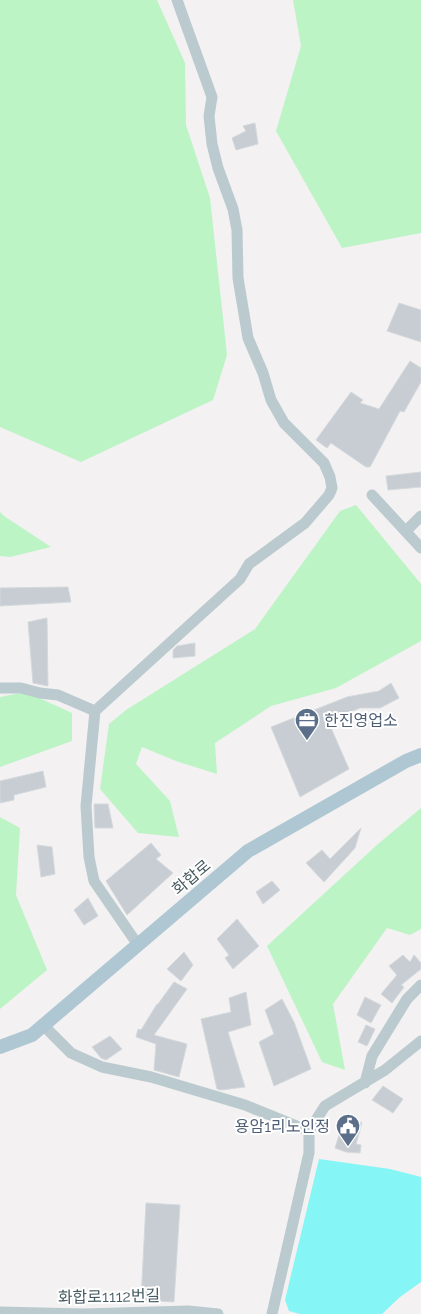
<svg xmlns="http://www.w3.org/2000/svg" width="421" height="1314" font-family="Raleway,'Noto Sans KR',sans-serif">
	<style>
		.green { fill: #bcf4c6 }
		.water { fill: #85f5f6 }
		.building { fill: #c7cdd2; stroke: #d4d9dd }
		.lines { fill: none; stroke-linecap: round; stroke-linejoin: round }
		.minor { stroke: #bacacf; stroke-width: 11 }
		.major { stroke: #aec7d2; stroke-width: 14 }
		.labels { text-anchor: middle; stroke-width: 4; stroke-linejoin: round; paint-order: stroke }
		.service-label { font-size: 16px; fill: #4e5e75; stroke: #fff; text-anchor: start }
		.street-label { font-size: 16px; fill: #465a61; stroke: #fff }
	</style>
	<rect width="100%" height="100%" fill="#f3f1f1"/>
	<path class="green" d="M0,0H157L185,63L186,125L210,198L227,355L213,400L81,462L0,427Z
		M293,0H421V233L342,248L276,131L301,46Z
		M356,505L421,584V641L336,688L271,706L215,743L217,774L176,761L142,747L136,764L170,801L179,837L138,833L100,789L109,724L126,710L255,629L340,511Z
		M0,512L4,516L51,547L10,557L0,556Z
		M26,692L72,713V741L0,767V697Z
		M421,808V929L410,935L387,928L333,1004L345,1070L322,1062L267,946L378,844Z
		M0,817L20,828L16,895L47,970L0,1009Z"/>
	<path class="water" d="M319,1159L390,1169L421,1177V1282L400,1297L382,1314H300L289,1311L285,1300Z"/>
	<path class="building" d="M255,123L258,144L236,150L232,138L246,131L243,126Z
		M399,303L421,310V342L387,331Z
		M410,361L421,368V382L404,412L400,411L370,467H366L331,443L327,448L316,440L351,392L363,400L360,403L379,409Z
		M421,472V487L388,490L386,476Z
		M68,587L71,602L0,606V588Z
		M47,618L48,686L33,683L28,622Z
		M195,643V656L173,658V650L177,646Z
		M391,683L399,698L380,708H360L328,721L349,769L300,797L271,727L347,697L379,691Z
		M43,771L46,787L14,795V800L0,803V781Z
		M94,804H108L113,828H95Z
		M361,828L355,848L324,882L306,863L322,850L330,859Z
		M151,843L161,855L156,859L173,873L127,915L106,881Z
		M37,845L52,847L55,874L41,877Z
		M272,881L280,890L263,904L256,892Z
		M88,898L98,916L84,925L74,910Z
		M237,919L259,946L233,969L225,958L229,955L217,939Z
		M184,952L193,965L181,981L167,969Z
		M403,955L410,962L414,955L421,963V969L401,985L404,987L392,1003L381,994L397,975L389,966Z
		M174,982L187,989L154,1035L187,1044L179,1077L154,1070L156,1044L136,1037L138,1029L141,1030L157,1004H158Z
		M246,992L251,1025L228,1032L245,1087L221,1090L217,1089L201,1019L231,1012L229,998Z
		M365,997L381,1005L371,1023L357,1015Z
		M282,999L294,1022L311,1069L274,1086L259,1042L274,1034L265,1010Z
		M366,1025L375,1029L367,1046L358,1042Z
		M110,1036L122,1049L106,1060L101,1058L92,1047Z
		M383,1086L403,1099L393,1113L372,1100Z
		M351,1118L362,1123L356,1144L361,1145L360,1153L346,1152L335,1148L339,1135Z
		M146,1203L180,1205L174,1302L141,1300Z"/>
	<g class="lines">
		<path class="minor" d="M372,495L421,548
			M406,531L421,516
			M0,688H21L40,693L58,695L95,711
			M138,945L94,881L89,857L86,806L95,711L240,579L249,564L305,523L329,495L332,488L330,477L324,463L284,423L271,400L263,373L248,338L238,278L237,230L233,209L218,168L212,144L209,116L212,97L177,0
			M43,1025L71,1053L102,1067L151,1077L245,1105L309,1131L325,1106L385,1070L421,1041
			M365,1083L372,1056L407,999L421,985
			M0,1312L84,1314L188,1311L218,1314
			M272,1314L309,1153V1131"/>
		<path class="major" d="M0,1047L32,1035L248,851L406,761L421,755"/>
	</g>
	<defs>
		<symbol id="office-pin" viewBox="-11 -11 22 30"><path d="M0 17L-7.5 6A9.5 9.5 0 1 1 7.5 6Z" fill="#5c6f8a" stroke="#fff"/><path d="M-6-3h4V-5.5h4V-3h4V5H-6ZM-1-4.5V-3h2v-1.5ZM-6 0V1H6V0Z" fill="#fff"/></symbol>
		<symbol id="civic-pin" viewBox="-11 -11 22 30"><path d="M0 17L-7.5 6A9.5 9.5 0 1 1 7.5 6Z" fill="#5c6f8a" stroke="#fff"/><path d="M-.6-6.5H3V-4.5H.6V-3L4-1V1h2V6H-6V1h2V-1L-.6-3ZM-1.2 2.5V6h2.4V2.5Z" fill="#fff"/></symbol>
	</defs>
	<g fill-rule="evenodd">
		<use href="#office-pin" x="293" y="706" width="28" height="38"/>
		<use href="#civic-pin" x="334" y="1112" width="28" height="38"/>
	</g>
	<g class="labels">
		<g class="service-label">
			<text x="324" y="726">한진영업소</text>
			<text x="330" y="1132" text-anchor="end">용암1리노인정</text>
		</g>
		<g class="street-label">
			<text transform="translate(191 877) rotate(-40)" y="6">화합로</text>
			<text transform="translate(109 1296) rotate(-1)" y="6">화합로1112번길</text>
		</g>
	</g>
</svg>
